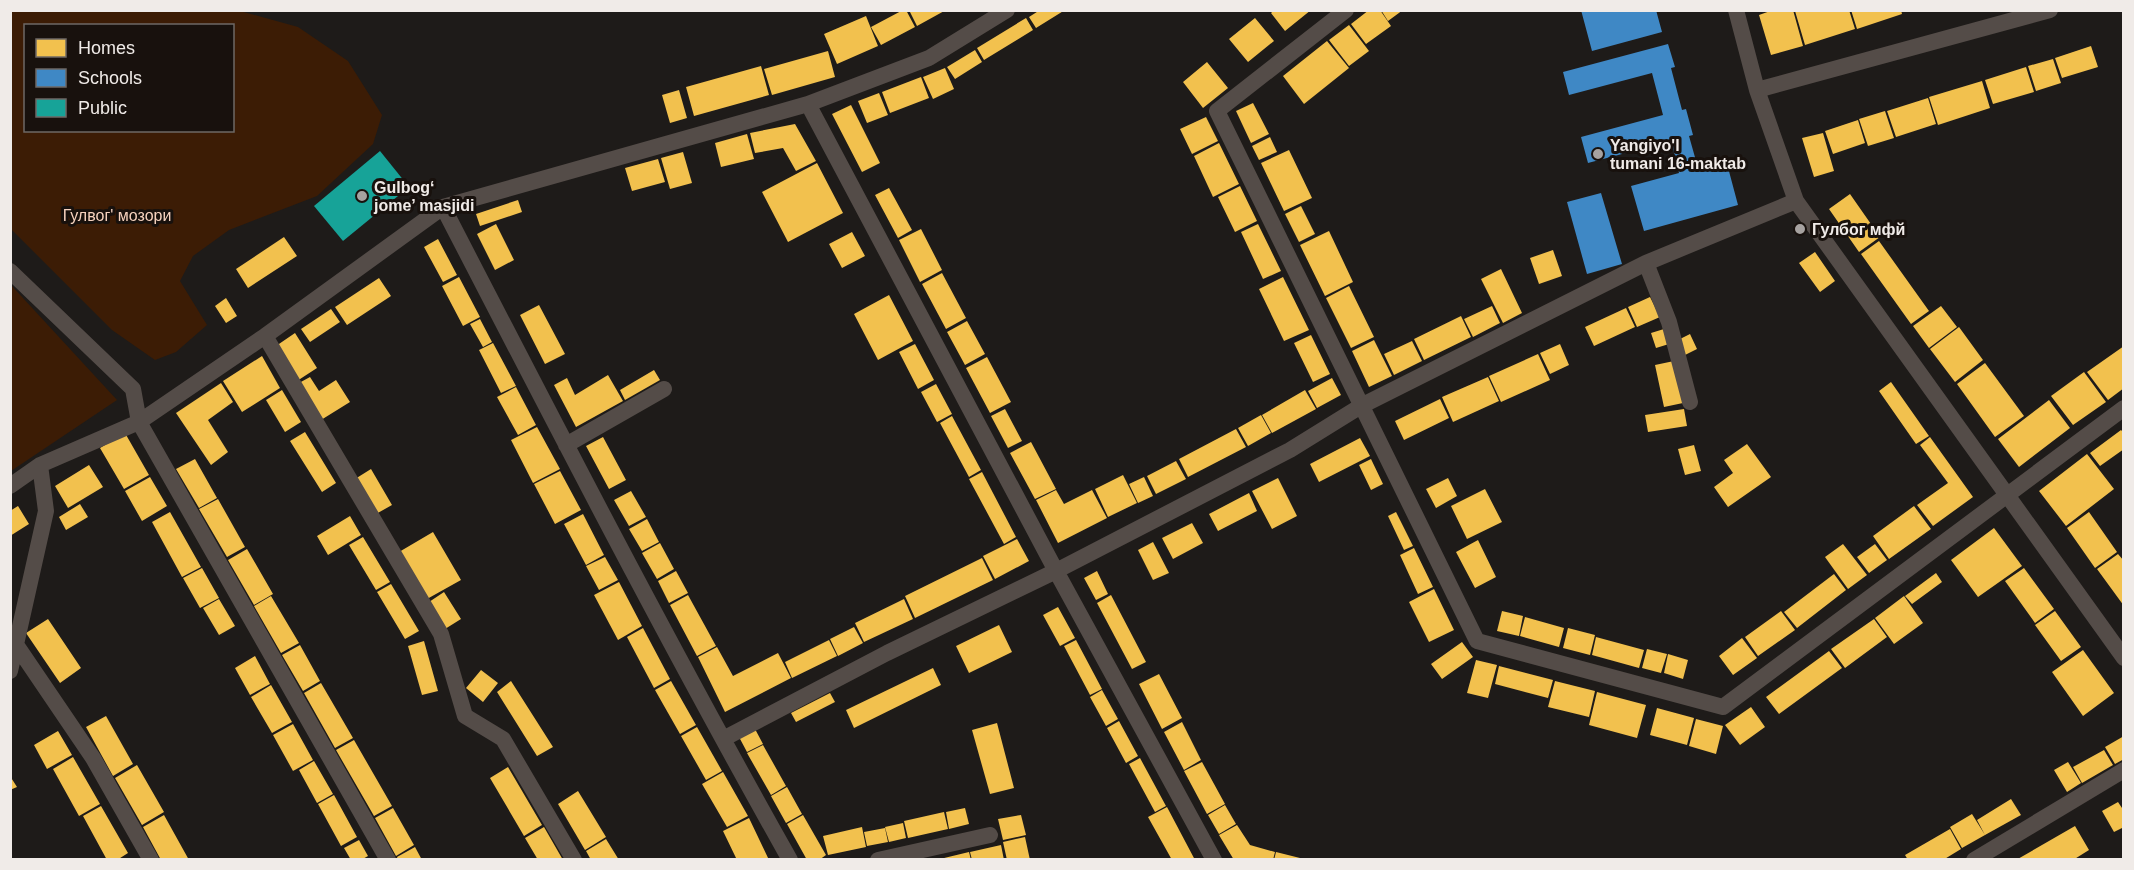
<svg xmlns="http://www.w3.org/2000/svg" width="2134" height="870" font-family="Helvetica,sans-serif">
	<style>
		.green { fill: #3c1c05; fill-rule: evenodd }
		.homes { fill: #f2c14e }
		.schools { fill: #3f88c5 }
		.public { fill: #17a398 }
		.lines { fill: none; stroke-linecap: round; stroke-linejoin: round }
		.minor { stroke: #544c48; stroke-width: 16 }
		.poi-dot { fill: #a6a2a0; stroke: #18110d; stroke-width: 2 }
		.labels { text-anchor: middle; stroke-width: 6; stroke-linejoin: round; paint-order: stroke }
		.poi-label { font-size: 16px; font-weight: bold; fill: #f0ebe8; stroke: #18110d; text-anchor: start }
		.park-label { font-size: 16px; fill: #f6d2be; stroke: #18110d }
	</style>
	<rect width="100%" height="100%" fill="#1e1b19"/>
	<path class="green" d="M10,11H240L298,27L348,61L382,115L373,144L317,196L229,230L193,256L180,281L207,325L176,352L155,360L112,330L11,229ZM26,26H232V130H26Z
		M11,285L117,400L11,471Z"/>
	<path class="homes" d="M903,10H906L915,27L881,45L871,27Z
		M909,10H946L917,26Z
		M1040,10H1065L1036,28L1029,17Z
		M1274,10H1311L1285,31L1271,13Z
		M1369,10H1380L1391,26L1366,44L1351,24Z
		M1381,10H1403L1388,21Z
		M1773,10H1793L1803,46L1771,55L1759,15Z
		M1798,10H1849L1855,29L1805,45L1795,11Z
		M1851,10H1901L1902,14L1857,29Z
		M866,16L878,46L837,64L824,34Z
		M1026,18L1033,30L984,60L977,48Z
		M1255,18L1274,41L1248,62L1229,39Z
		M1349,25L1369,51L1349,66L1329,40Z
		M1327,41L1349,68L1304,104L1283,76Z
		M2091,46L2098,67L2062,78L2055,58Z
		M975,50L982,62L955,79L947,67Z
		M828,51L835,77L772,95L764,69Z
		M2053,59L2061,83L2036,91L2028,66Z
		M1207,62L1228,88L1203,108L1183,82Z
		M761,66L769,95L694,116L686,87Z
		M2026,67L2034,92L1993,104L1985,80Z
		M945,68L954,89L933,99L923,77Z
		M921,77L929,98L890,113L882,92Z
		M1982,81L1990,108L1938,125L1929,97Z
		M679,90L687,118L670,123L662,95Z
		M879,93L888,115L867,123L858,101Z
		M1928,98L1936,124L1896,137L1887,111Z
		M1253,103L1269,134L1251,143L1236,111Z
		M851,105L880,163L862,172L832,114Z
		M1885,111L1894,138L1868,146L1859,119Z
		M1206,117L1218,141L1192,154L1180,129Z
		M1858,120L1865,143L1833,154L1825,131Z
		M795,124L816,161L796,171L783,148L755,153L750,133Z
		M1823,133L1834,171L1814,177L1802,138Z
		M747,134L754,159L721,167L715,143Z
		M1270,137L1277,152L1259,160L1252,146Z
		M1219,143L1239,184L1213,197L1194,156Z
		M1289,150L1312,198L1284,211L1261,163Z
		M683,152L692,183L670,189L661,158Z
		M658,159L665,182L632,191L625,168Z
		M817,163L843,213L788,242L762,192Z
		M1240,186L1257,221L1235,232L1218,197Z
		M889,188L912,230L898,238L875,195Z
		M1850,194L1880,237L1859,252L1829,209Z
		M518,200L522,212L480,226L476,214Z
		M1301,206L1315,234L1299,242L1285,214Z
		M496,224L514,260L495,270L477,234Z
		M1258,224L1281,271L1263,279L1241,232Z
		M921,229L942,270L920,282L899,240Z
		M1329,231L1353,282L1325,296L1300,245Z
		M852,232L865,256L842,268L829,244Z
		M284,237L297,256L248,288L236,269Z
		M438,239L457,275L443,282L424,247Z
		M1879,241L1929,311L1911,324L1861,254Z
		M1553,250L1562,276L1539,284L1530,258Z
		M1815,252L1835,281L1820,292L1799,263Z
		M1501,269L1522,313L1503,323L1481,279Z
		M942,273L966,318L946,329L922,284Z
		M459,277L480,317L463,326L442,286Z
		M1283,277L1309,330L1284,341L1259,289Z
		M379,278L391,296L347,325L335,307Z
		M1349,286L1374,337L1351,348L1326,298Z
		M889,295L913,341L878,360L854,314Z
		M1650,297L1660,317L1637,327L1628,307Z
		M226,298L237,316L226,323L215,306Z
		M539,305L565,354L545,364L520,315Z
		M1492,306L1500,323L1473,337L1464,319Z
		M1941,306L1957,327L1929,348L1913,326Z
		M1626,308L1635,327L1594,346L1585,327Z
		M331,309L340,322L310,342L301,329Z
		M1461,316L1471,337L1424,360L1414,339Z
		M480,319L492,342L483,347L470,324Z
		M967,321L985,354L965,365L947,332Z
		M1959,327L1983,360L1955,382L1930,349Z
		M1664,329L1669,344L1656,348L1651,333Z
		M295,333L317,368L297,381L276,346Z
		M1690,334L1697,349L1685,355L1678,340Z
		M1311,335L1330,374L1313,382L1294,343Z
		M1374,340L1392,376L1369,387L1352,351Z
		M1412,341L1422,361L1394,375L1384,354Z
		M493,343L516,386L501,393L479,350Z
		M915,344L934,380L918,389L899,352Z
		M1560,344L1569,365L1550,374L1540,353Z
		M2124,346V388L2108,400L2087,372Z
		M1538,354L1550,380L1501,402L1489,376Z
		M262,356L280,388L242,412L223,381Z
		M987,357L1011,402L990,413L966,368Z
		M1674,361L1683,403L1664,407L1655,365Z
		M1985,363L2024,416L1995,437L1957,384Z
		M654,370L660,380L625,400L620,390Z
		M2084,372L2106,402L2073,425L2051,396Z
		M608,375L623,401L576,427L554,385L567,378L575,395Z
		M310,377L319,391L336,380L350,402L321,420L299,383Z
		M1488,377L1499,401L1453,422L1442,397Z
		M1332,378L1341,395L1317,408L1308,391Z
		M1891,382L1929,436L1916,444L1879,391Z
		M221,383L233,402L208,420L228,452L211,465L176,413Z
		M936,384L952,414L937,422L921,392Z
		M516,387L536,425L518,435L497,397Z
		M282,390L301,422L285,432L266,400Z
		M1305,390L1316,409L1272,433L1262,415Z
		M1440,399L1449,418L1404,440L1395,421Z
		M2049,400L2070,428L2019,467L1998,439Z
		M1005,409L1022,441L1008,448L991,416Z
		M1684,409L1687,426L1648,432L1645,415Z
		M1261,415L1271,433L1248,446L1238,428Z
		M952,416L981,470L969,477L940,423Z
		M537,427L560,469L533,483L511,440Z
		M1236,429L1246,447L1188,477L1179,459Z
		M2121,430L2124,433V449L2100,466L2090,453Z
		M305,432L336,483L322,492L290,441Z
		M125,433L149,475L124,489L100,448Z
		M603,437L626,480L609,489L586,446Z
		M1930,437L1973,497L1933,526L1917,505L1948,483L1920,445Z
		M1360,438L1370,456L1319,482L1310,464Z
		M1031,442L1056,489L1035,499L1010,453Z
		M1747,444L1771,477L1728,507L1714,487L1733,473L1724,460Z
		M1694,445L1701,471L1685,475L1678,449Z
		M2087,454L2114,489L2066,526L2039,491Z
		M195,459L217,498L199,508L176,469Z
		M1371,459L1383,484L1371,490L1359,465Z
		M1176,461L1186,479L1156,494L1147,476Z
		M89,465L103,487L68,508L55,486Z
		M371,469L392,505L376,514L355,479Z
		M560,471L581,510L555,524L534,484Z
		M982,472L1016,537L1004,544L969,479Z
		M1123,475L1137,503L1108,517L1095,489Z
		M150,477L167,506L142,521L125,491Z
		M1144,477L1153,496L1138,503L1129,484Z
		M1278,478L1297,516L1272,529L1252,491Z
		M1448,478L1457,496L1436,508L1426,489Z
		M1485,489L1502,522L1467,539L1451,506Z
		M1056,490L1064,504L1092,490L1107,518L1058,543L1036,500Z
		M631,491L646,517L629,526L614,500Z
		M1249,493L1257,511L1218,531L1209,514Z
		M218,499L245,547L227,557L199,509Z
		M80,504L88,517L66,530L59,517Z
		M18,506L29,524L10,536V511Z
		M1914,506L1931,529L1889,559L1873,536Z
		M170,512L201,567L182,577L152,522Z
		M1396,512L1413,546L1404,550L1388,516Z
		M2089,512L2117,552L2095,568L2067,528Z
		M583,514L604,555L586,565L564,524Z
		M350,516L361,535L328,555L317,536Z
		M647,519L659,542L642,551L629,529Z
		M1192,523L1203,543L1173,559L1162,538Z
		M1994,528L2022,566L1978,597L1951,560Z
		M433,532L461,580L427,599L399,552Z
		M363,537L390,582L376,590L349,545Z
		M1017,539L1029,561L995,579L983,556Z
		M1478,540L1496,577L1475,588L1456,552Z
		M1153,542L1169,573L1153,580L1138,550Z
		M660,543L674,569L657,579L642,553Z
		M1843,544L1867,575L1848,589L1825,557Z
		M1875,544L1887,560L1869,573L1857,557Z
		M1414,548L1433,587L1418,594L1400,555Z
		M247,549L273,594L254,605L228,560Z
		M2118,554L2124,561V606L2097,569Z
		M605,557L618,580L599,590L586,566Z
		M982,558L993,580L915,618L905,596Z
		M202,568L219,598L200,608L183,578Z
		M2024,568L2054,609L2035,623L2005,581Z
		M676,571L688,593L669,603L658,581Z
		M1097,571L1108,594L1096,600L1084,578Z
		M1936,573L1942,582L1912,604L1905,596Z
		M1834,574L1846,590L1797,628L1784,612Z
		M619,582L642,626L618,640L594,595Z
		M391,584L419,631L405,639L377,592Z
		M1434,589L1454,630L1429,642L1409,602Z
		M444,592L461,619L445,629L429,602Z
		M688,595L716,646L697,656L670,605Z
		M1111,595L1146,662L1132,669L1097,603Z
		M271,596L299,643L281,653L254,606Z
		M1904,596L1923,623L1894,644L1875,618Z
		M219,599L235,626L219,635L203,608Z
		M904,599L913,619L864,642L855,623Z
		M1058,607L1075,638L1060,646L1043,615Z
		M1502,611L1523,616L1519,636L1497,631Z
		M1781,611L1795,630L1758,656L1745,637Z
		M2055,611L2081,647L2061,661L2035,625Z
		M1525,617L1564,628L1559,647L1520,636Z
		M48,619L81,668L60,683L26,633Z
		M1874,619L1887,637L1845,668L1831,649Z
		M999,625L1012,652L969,673L956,646Z
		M854,627L863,643L838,656L830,639Z
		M643,628L670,679L654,688L627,637Z
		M1568,628L1595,635L1590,655L1563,648Z
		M1596,637L1644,650L1639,668L1592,655Z
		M1742,638L1757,658L1733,675L1719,656Z
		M829,640L837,656L792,678L785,662Z
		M1076,640L1102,689L1090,695L1064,646Z
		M424,641L438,691L422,695L408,646Z
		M1462,642L1473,657L1442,679L1431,664Z
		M300,645L320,681L303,691L282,655Z
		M717,647L733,676L778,653L791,678L725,712L698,657Z
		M1647,649L1667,654L1661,673L1642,668Z
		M2083,650L2114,693L2083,716L2052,672Z
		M1829,651L1842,668L1779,714L1766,697Z
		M1668,654L1688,660L1683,679L1664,673Z
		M255,656L270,684L250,695L235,668Z
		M1476,660L1497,665L1488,698L1467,693Z
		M1499,666L1553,680L1548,698L1495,684Z
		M933,668L941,685L854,728L846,710Z
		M481,670L498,683L483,702L466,688Z
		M1159,674L1182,718L1162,729L1139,684Z
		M511,681L553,747L537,756L497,692Z
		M671,681L696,725L680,734L655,690Z
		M1555,681L1595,691L1589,717L1548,707Z
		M321,683L353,738L335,748L304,693Z
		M271,685L292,722L272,733L251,697Z
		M1102,690L1118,719L1106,726L1090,697Z
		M1597,692L1646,705L1637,738L1589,725Z
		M830,693L835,702L796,722L791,713Z
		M1751,707L1765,727L1740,745L1725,725Z
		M1657,708L1694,718L1687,745L1650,735Z
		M106,716L133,764L113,776L86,727Z
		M1696,719L1723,726L1716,754L1689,746Z
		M1119,721L1138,756L1126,763L1107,728Z
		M1182,722L1201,760L1184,770L1164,732Z
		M997,723L1014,788L990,794L972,730Z
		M293,724L313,760L293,771L273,735Z
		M697,727L722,771L706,780L681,736Z
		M755,729L763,744L747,752L739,737Z
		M58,731L72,755L47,769L34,745Z
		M2124,736V759L2115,764L2105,747Z
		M354,740L392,806L374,816L336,750Z
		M763,745L786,786L771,795L747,753Z
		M2104,750L2113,765L2082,783L2073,767Z
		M73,757L100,804L79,816L53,769Z
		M1140,758L1166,806L1155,812L1129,764Z
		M314,761L333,794L317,803L299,770Z
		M1202,762L1225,804L1207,814L1184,771Z
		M2068,762L2081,783L2067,792L2054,770Z
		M137,765L164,812L142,825L115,778Z
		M508,767L542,825L524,836L490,778Z
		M723,772L748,816L727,827L702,784Z
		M10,776L17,787L10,790Z
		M787,787L802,814L786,823L771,796Z
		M578,791L606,837L585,850L558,804Z
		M334,795L357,837L341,846L318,804Z
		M2011,799L2021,815L1985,835L1977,820Z
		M2118,802L2124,811V827L2114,832L2102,811Z
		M1225,805L1236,824L1219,834L1208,815Z
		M101,806L128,853L117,860H107L83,816Z
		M1167,807L1195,860H1172L1148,817Z
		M393,808L414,845L396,856L375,818Z
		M965,808L969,824L949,829L946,812Z
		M944,812L948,829L908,838L904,821Z
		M1972,814L1985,835L1962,848L1950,827Z
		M164,815L189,860H161L143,827Z
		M803,815L826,855L819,860H807L787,824Z
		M1021,815L1026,835L1003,840L998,819Z
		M749,818L769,860H737L723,831Z
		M903,823L906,838L889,842L885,827Z
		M1237,825L1250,845L1275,852L1273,860H1234L1219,835Z
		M2075,826L2089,850L2073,860H2016Z
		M544,827L563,860H538L525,838Z
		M862,827L866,847L828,855L823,836Z
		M885,828L888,842L867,846L864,832Z
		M1950,829L1961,849L1943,860H1908L1905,855Z
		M1025,837L1030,860H1007L1003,842Z
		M606,839L619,860H591L586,851Z
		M359,840L368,856L361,860H351L344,848Z
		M1001,845L1004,860H972L970,852Z
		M415,847L422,860H398L397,857Z
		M969,852L971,860H940V859Z
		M1276,852L1304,859V860H1274Z"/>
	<path class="schools" d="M1581,10H1656L1662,32L1592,51Z
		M1668,44L1675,67L1671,68L1682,110L1686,109L1693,135L1689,136L1698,168L1726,160L1738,205L1644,231L1631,186L1679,173L1671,141L1588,163L1581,137L1663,115L1652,73L1569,95L1563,72Z
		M1601,193L1622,264L1587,274L1567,202Z"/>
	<path class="public" d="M380,151L409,187L343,241L314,206Z"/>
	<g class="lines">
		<path class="minor" d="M1346,10L1217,111L1477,641L1723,707L2124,408
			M1736,10L1757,90L1796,201L2124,658
			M1757,90L2050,10
			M808,104L1056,571L1214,860
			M443,207C556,426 669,645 790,860
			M1646,263L1669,322L1690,402
			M10,271L133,389L139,422L388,860
			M265,336L441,634L465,716L503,739L574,860
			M566,445L664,389
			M10,486L40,465L139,422L265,336L443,207L808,104L929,58L1007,10
			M17,646L93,758L151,860
			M10,671L46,511L40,465
			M723,739L887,653L1056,571L1290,450L1361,406L1646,263L1796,201
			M878,860L990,835
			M1974,860L2124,770"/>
	</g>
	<g class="poi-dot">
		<circle cx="1598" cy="154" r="6"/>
		<circle cx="362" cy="196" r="6"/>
		<circle cx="1800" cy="229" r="6"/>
	</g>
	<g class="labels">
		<g class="poi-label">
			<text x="1610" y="151">Yangiyo'l<tspan x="1610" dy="18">tumani 16-maktab</tspan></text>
			<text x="374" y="193">Gulbog‘<tspan x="374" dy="18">jome’ masjidi</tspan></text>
			<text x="1812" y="235">Гулбог мфй</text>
		</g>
		<g class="park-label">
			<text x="117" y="221">Гулвог' мозори</text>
		</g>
	</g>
	<rect width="2134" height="870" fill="none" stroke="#f0ebe8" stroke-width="24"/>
	<rect x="24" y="24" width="210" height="108" fill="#18110d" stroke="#6e6865" stroke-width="1.5"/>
	<rect x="36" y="39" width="30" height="18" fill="#f2c14e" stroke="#6e6865" stroke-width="1.5"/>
	<text x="78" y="54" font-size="18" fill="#f0ebe8">Homes</text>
	<rect x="36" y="69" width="30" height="18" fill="#3f88c5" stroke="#6e6865" stroke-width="1.5"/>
	<text x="78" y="84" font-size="18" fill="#f0ebe8">Schools</text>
	<rect x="36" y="99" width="30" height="18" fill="#17a398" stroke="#6e6865" stroke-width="1.5"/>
	<text x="78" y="114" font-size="18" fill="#f0ebe8">Public</text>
</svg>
